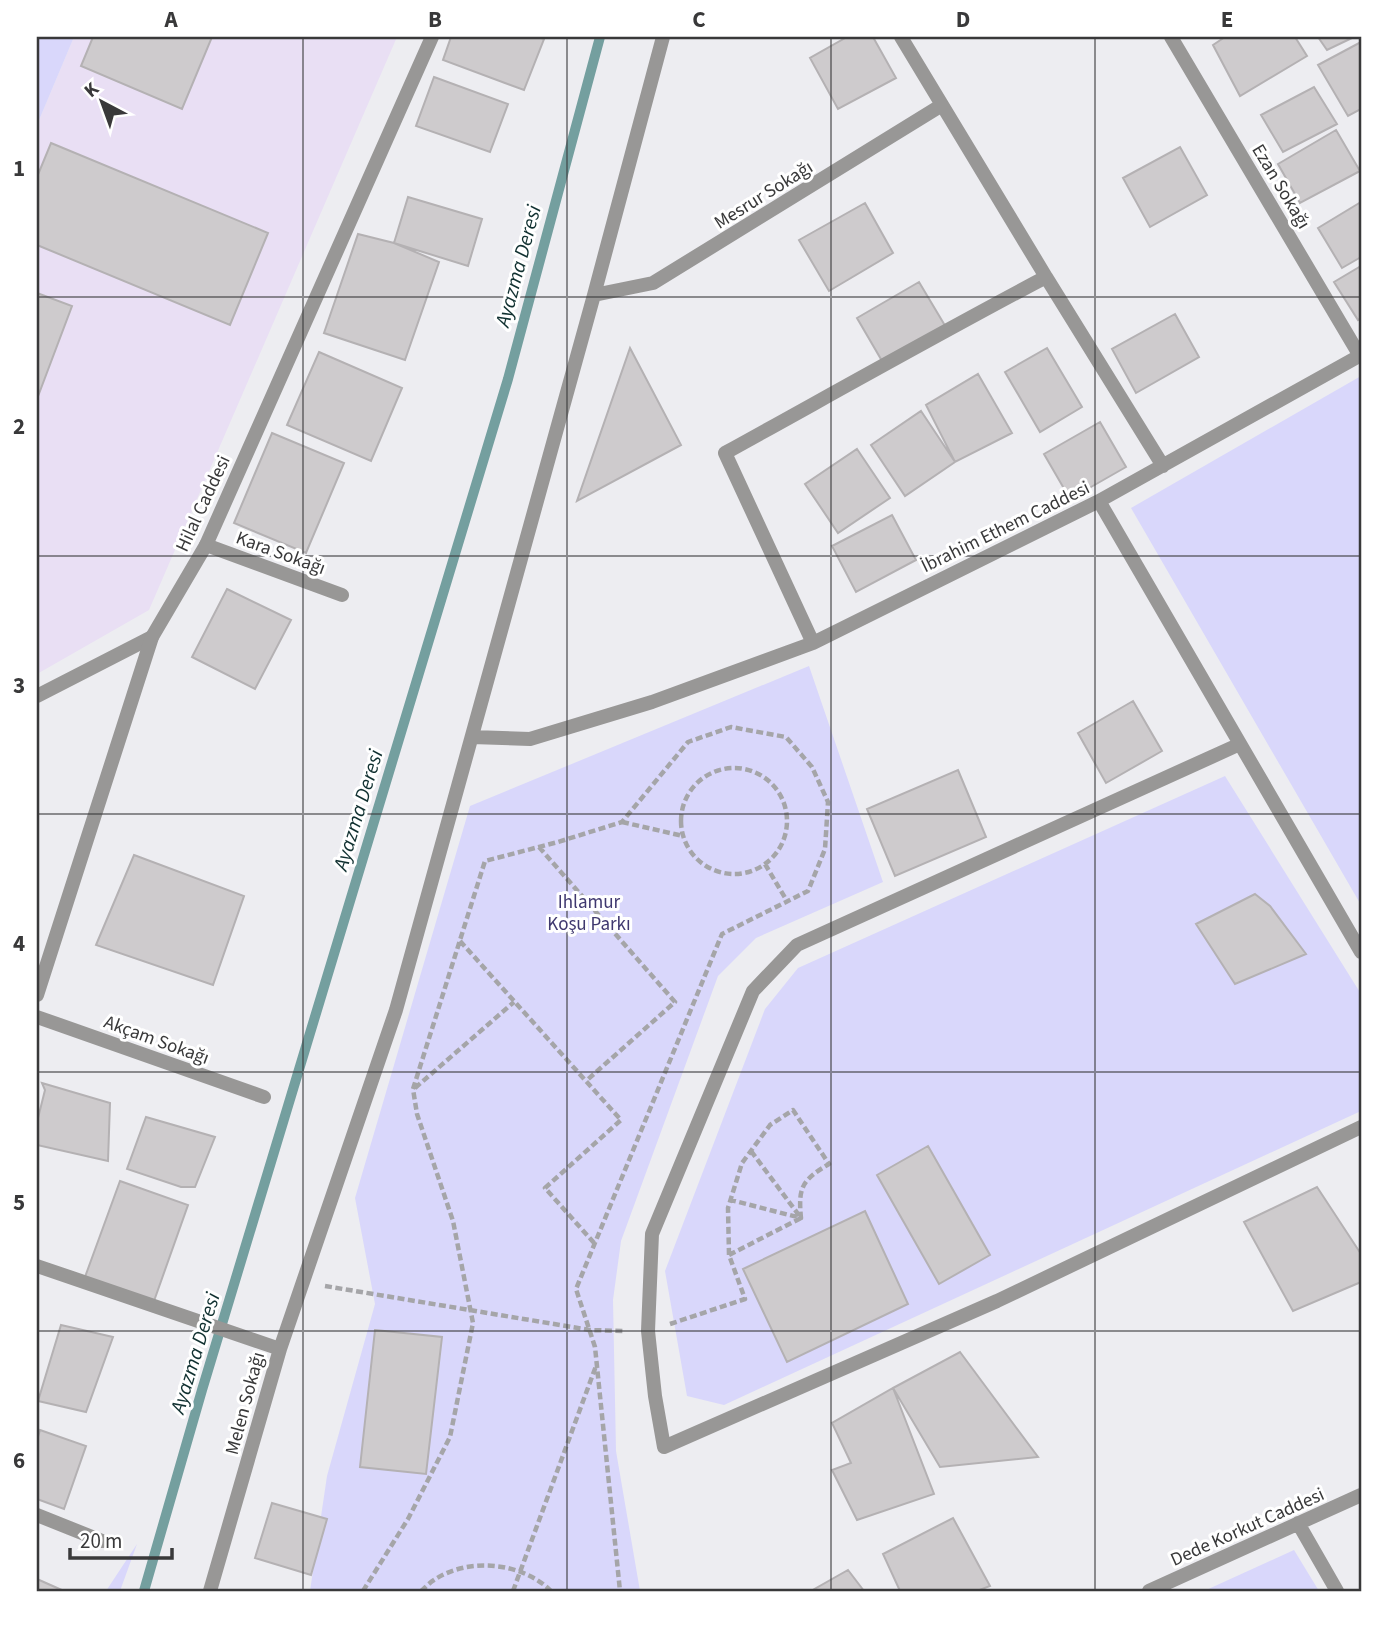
<svg xmlns="http://www.w3.org/2000/svg" width="1398" height="1628" font-family="'Source Sans 3',sans-serif">
	<style>
		.education { fill: #e9dff4 }
		.green { fill: #d9d7fb }
		.lines { fill: none; stroke-linecap: round; stroke-linejoin: round }
		.stream { stroke: #749f9f; stroke-width: 10 }
		.building { fill: #cecbcd; stroke: #b4b1b3; stroke-width: 2 }
		.path { stroke: #a5a5a8; stroke-width: 4.5; stroke-dasharray: 7 3.5; stroke-linecap: butt }
		.minor { stroke: #989796; stroke-width: 14 }
		.tertiary { stroke: #989796; stroke-width: 14 }
		.grid { fill: none; stroke: #39393a; stroke-width: 2; stroke-opacity: 0.55 }
		.labels { text-anchor: middle; stroke-width: 6; stroke-linejoin: round; paint-order: stroke }
		.street-label { font-size: 19px; fill: #39393a; stroke: #fff }
		.park-label { font-size: 19px; fill: #3f386f; stroke: #fff }
		.water-label { font-size: 21px; font-style: italic; fill: #103030; stroke: #fff }
		.neatline { fill: none; stroke: #39393a; stroke-width: 2.5 }
		.grid-label { font-size: 23px; text-anchor: middle; font-weight: bold; fill: #39393a }
	</style>
	<rect width="100%" height="100%" fill="#ededf1"/>
	<path class="education" d="M74,37H397L149,610L37,674V125Z"/>
	<path class="green" d="M37,37H74L37,125Z
		M1361,376V905L1131,508Z
		M809,666L883,882L756,938L718,976L621,1241L613,1300L616,1451L640,1591H310L327,1476L375,1304L355,1198L470,806Z
		M1225,776L1361,994V1111L724,1405L687,1396L665,1271L765,1009L798,968Z
		M137,1544L120,1591H106Z
		M1294,1550L1319,1591H1204Z"/>
	<g class="lines">
		<path class="stream" d="M144,1591L202,1390L508,379L600,37"/>
	</g>
	<path class="building" d="M93,37H212L182,109L81,66Z
		M451,37H538L544,39L524,90L443,60Z
		M847,37H873L896,78L838,109L810,58Z
		M1225,37H1295L1307,56L1240,96L1213,45Z
		M1318,37H1354L1327,50Z
		M1361,42V109L1348,116L1318,65Z
		M434,77L508,104L490,152L416,126Z
		M1314,87L1337,124L1283,152L1261,115Z
		M1336,130L1360,171L1300,203L1278,164Z
		M51,143L268,233L230,325L37,245V177Z
		M1180,147L1207,195L1150,227L1123,178Z
		M408,197L482,219L468,266L394,243Z
		M1361,202V257L1342,268L1318,228Z
		M865,203L893,253L829,291L799,240Z
		M358,234L394,243L439,262L405,360L324,333Z
		M1361,266V318L1358,320L1334,282Z
		M919,282L947,329L885,366L857,318Z
		M37,293L72,306L37,399Z
		M1175,314L1199,357L1136,393L1112,349Z
		M630,348L681,445L577,501Z
		M1047,348L1082,407L1040,432L1005,372Z
		M319,352L402,388L371,461L287,425Z
		M978,374L1012,433L955,462L926,405Z
		M921,411L955,462L905,496L871,445Z
		M1100,422L1126,467L1070,499L1044,454Z
		M272,433L344,463L306,553L234,523Z
		M857,449L890,498L838,533L805,484Z
		M892,515L916,560L856,592L832,546Z
		M227,589L291,620L255,689L192,657Z
		M1133,701L1162,751L1106,783L1078,733Z
		M958,770L986,837L895,876L867,809Z
		M134,855L244,896L213,985L96,945Z
		M1255,894L1270,906L1306,954L1235,984L1196,924Z
		M42,1083L110,1103L108,1161L37,1145V1122L45,1090Z
		M146,1117L215,1137L195,1187H181L127,1169Z
		M928,1146L990,1255L939,1284L877,1175Z
		M120,1181L188,1205L154,1301L85,1277Z
		M1317,1187L1361,1254V1282L1293,1311L1244,1222Z
		M865,1211L908,1304L787,1362L743,1269Z
		M61,1325L113,1337L86,1412L38,1401Z
		M375,1330L442,1337L426,1474L360,1467Z
		M960,1352L1038,1457L940,1467L893,1388Z
		M893,1388L934,1494L857,1520L832,1470L851,1463L832,1423Z
		M40,1430L86,1446L64,1509L37,1499V1440Z
		M272,1503L327,1519L311,1575L255,1558Z
		M953,1518L990,1586L977,1591H900L883,1554Z
		M848,1570L864,1591H811Z
		M37,1579L64,1591H37Z"/>
	<g class="lines">
		<path class="path" d="M681 821a53 53 0 1 1 106 0a53 53 0 1 1-106 0Z
			M622,822L683,836
			M539,847L675,1002L586,1081
			M765,864L787,901
			M460,941L621,1120L545,1188L595,1244
			M415,1088L514,1002
			M729,1255L801,1218L751,1151
			M325,1286L590,1330L624,1331
			M670,1324L745,1299L729,1255L728,1208L742,1163L770,1125L793,1110L829,1164C802,1180 798,1187 801,1218L731,1200
			M363,1591L408,1519L450,1437L473,1323L453,1221L417,1114L413,1089L485,861L558,842L622,822L688,742L731,727L786,737L812,767L828,802L825,849L808,891L722,934L576,1289L595,1347L620,1591
			M421,1591C425,1588 429,1583 434,1580C468,1557 522,1562 551,1591
			M513,1591L596,1366"/>
		<path class="minor" d="M1171,37L1360,356
			M1046,277L1163,466
			M594,295L653,283L942,105
			M1099,501L1361,952
			M206,545L342,595
			M813,643L725,453C832,394 938,334 1046,277L901,37
			M37,696L152,637
			M472,737L530,739L652,702L813,643L1099,501L1361,355
			M1240,744L797,945L753,991L652,1234L648,1331L655,1396L664,1447L997,1301L1361,1127
			M37,1017L264,1097
			M37,1266L280,1349
			M37,1515L102,1541
			M1298,1523L1337,1591
			M210,1591L280,1349L396,1010L594,295L663,37
			M1149,1591L1361,1495"/>
		<path class="tertiary" d="M37,995L152,637L206,545L432,37"/>
	</g>
	<path class="grid" d="M303,37V1591M567,37V1591M831,37V1591M1095,37V1591M37,297H1361M37,556H1361M37,814H1361M37,1072H1361M37,1331H1361"/>
	<g class="labels">
		<g class="street-label">
			<text transform="translate(1282 186) rotate(59)" y="7">Ezan Sokağı</text>
			<text transform="translate(763 194) rotate(-32)" y="7">Mesrur Sokağı</text>
			<text transform="translate(202 503) rotate(-65)" y="7">Hilal Caddesi</text>
			<text transform="translate(1005 526) rotate(-26)" y="7">İbrahim Ethem Caddesi</text>
			<text transform="translate(281 552) rotate(20)" y="7">Kara Sokağı</text>
			<text transform="translate(157 1039) rotate(20)" y="7">Akçam Sokağı</text>
			<text transform="translate(244 1403) rotate(-75)" y="7">Melen Sokağı</text>
			<text transform="translate(1247 1526) rotate(-24)" y="7">Dede Korkut Caddesi</text>
		</g>
		<g class="park-label">
			<text x="589" y="908">Ihlamur<tspan x="589" dy="22">Koşu Parkı</tspan></text>
		</g>
		<g class="water-label">
			<text transform="translate(518 266) rotate(-75)" y="7">Ayazma Deresi</text>
			<text transform="translate(358 810) rotate(-73)" y="7">Ayazma Deresi</text>
			<text transform="translate(195 1353) rotate(-73)" y="7">Ayazma Deresi</text>
		</g>
	</g>
	<rect width="1398" height="1628" fill="none" stroke="#ffffff" stroke-width="77"/>
	<g transform="translate(102 102) rotate(319)" stroke="#ffffff" stroke-width="5" paint-order="stroke">
	<path d="M0-5L12 26L0 18L-12 26Z" fill="#39393a"/>
	<text y="-10" font-size="19" font-weight="bold" text-anchor="middle" fill="#39393a">K</text>
	</g>
	<path d="M70 1548v10h102v-10" fill="none" stroke="#39393a" stroke-width="3.5"/>
	<text x="80" y="1548" font-size="21" fill="#39393a" stroke="#ffffff" stroke-width="5" paint-order="stroke">20 m</text>
	<rect x="38" y="38" width="1322" height="1552" class="neatline"/>
	<g class="grid-label">
		<text x="171" y="27">A</text>
		<text x="435" y="27">B</text>
		<text x="699" y="27">C</text>
		<text x="963" y="27">D</text>
		<text x="1227" y="27">E</text>
		<text x="19" y="176">1</text>
		<text x="19" y="434">2</text>
		<text x="19" y="693">3</text>
		<text x="19" y="951">4</text>
		<text x="19" y="1210">5</text>
		<text x="19" y="1468">6</text>
	</g>
</svg>
